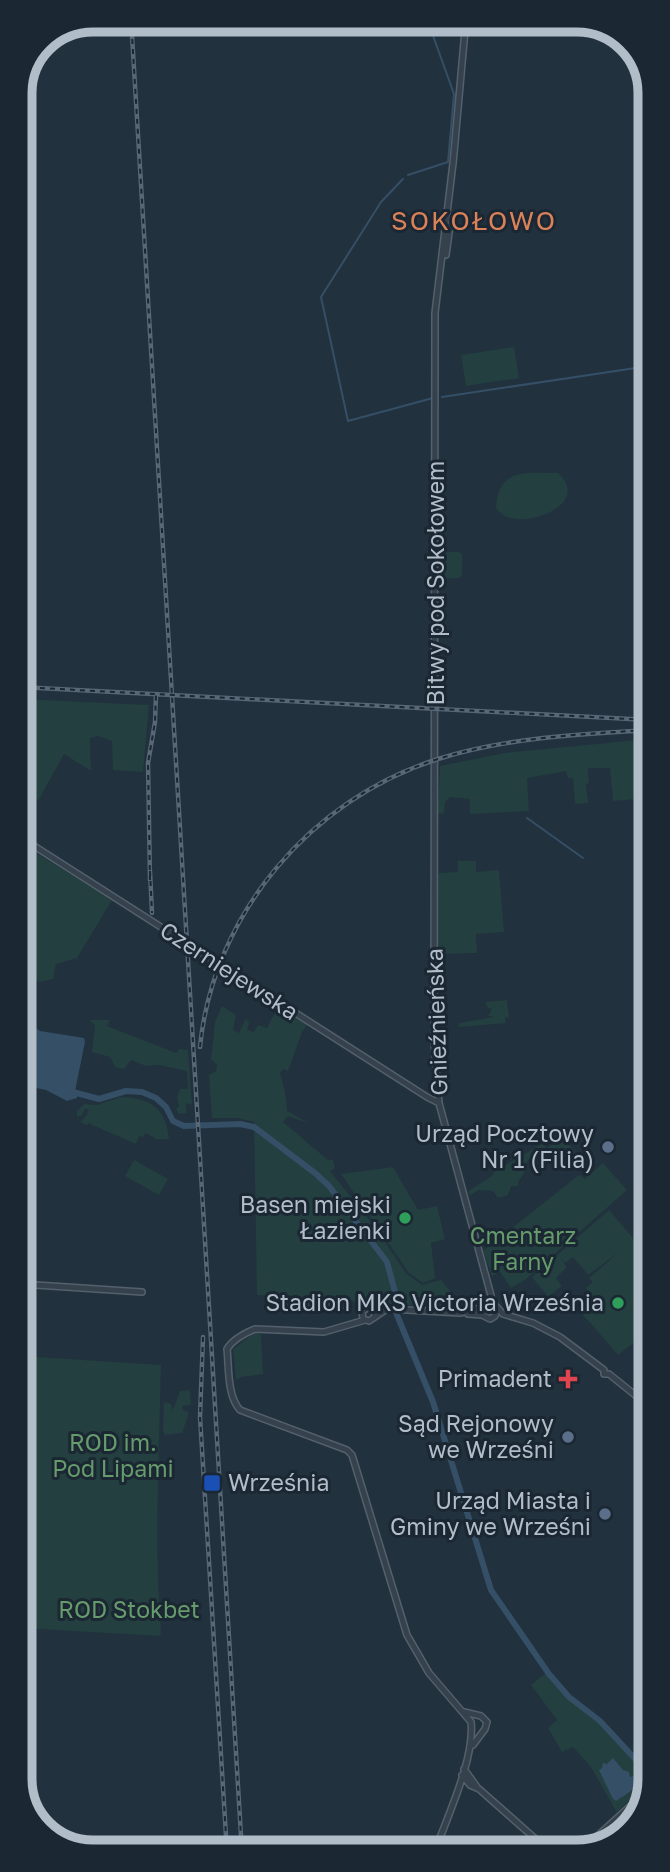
<svg xmlns="http://www.w3.org/2000/svg" width="670" height="1872" font-family="'Golos Text',sans-serif">
	<style>
		.green { fill: #233f3f }
		.water { fill: #344f66 }
		.lines { fill: none; stroke-linecap: round; stroke-linejoin: round }
		.stream { stroke: #344f66; stroke-width: 2 }
		.river { stroke: #344f66; stroke-width: 6 }
		.tertiary-casing { stroke: #54606c; stroke-width: 8 }
		.tertiary { stroke: #35424e; stroke-width: 5 }
		.rail-casing { stroke: #576775; stroke-width: 4.5 }
		.rail { stroke: #1b2733; stroke-width: 2; stroke-dasharray: 5; stroke-linecap: butt }
		.service-dot { fill: #5c6f8a; stroke: #1b2733; stroke-width: 2.5 }
		.leisure-dot { fill: #2e9e5b; stroke: #1b2733; stroke-width: 2.5 }
		.health-dot { fill: #e0444e; stroke: #1b2733; stroke-width: 2.5 }
		.transit-dot { fill: #1a4fb4; stroke: #1b2733; stroke-width: 2.5 }
		.labels { text-anchor: middle; stroke-width: 6; stroke-linejoin: round; paint-order: stroke }
		.street-label { font-size: 23px; fill: #b1bdc9; stroke: #1b2733 }
		.poi-label { font-size: 23px; fill: #b1bdc9; stroke: #1b2733; text-anchor: end }
		.park-label { font-size: 23px; fill: #669c6c; stroke: #1b2733 }
		.quarter-label { font-size: 26px; letter-spacing: 2px; fill: #dc8259; stroke: #1b2733 }
		.rim { fill: none; stroke: #b1bdc9; stroke-width: 9 }
	</style>
	<rect width="100%" height="100%" fill="#21313e"/>
	<path class="green" d="M514,347L519,378L466,386L461,355Z
		M635,405H649V546L638,538Z
		M558,473C592,504 528,528 505,516C503,515 498,510 496,508C498,467 526,473 558,473Z
		M441,552H459L462,554V575L459,578L441,579Z
		M20,699L149,705L143,772L113,770L112,741L98,736L90,738L91,771L64,754L38,801L26,793L36,767L20,748V720L23,718L20,713Z
		M649,739V775L648,768H635L638,799L613,801L610,768H588L589,783L586,784L588,803L575,804L573,778H568L566,771L527,778L529,811L470,814V799L450,797L445,802L444,814L438,813L440,766L504,753Z
		M20,843L112,900L77,958L56,964L53,979L40,982L31,979L21,989Z
		M458,861H476V872L499,870L504,932L476,934L477,953L443,954L438,949V873L458,872Z
		M507,1000L509,1017L505,1018L506,1023L459,1027V1023L494,1017L488,1016L492,1009L488,1008L485,1002Z
		M222,1006L236,1015L233,1030L239,1033L246,1018L249,1023L247,1030L254,1032L258,1025L267,1028L278,1007L307,1025L302,1032L288,1071L283,1069L280,1073C283,1083 287,1098 287,1111L310,1124L288,1116L283,1122L328,1160H333L335,1168L330,1171L375,1227L406,1273L422,1285L441,1280L450,1291L448,1308L257,1295L254,1122L238,1118H212L209,1075L216,1071L217,1065L211,1059L215,1022Z
		M90,1020H110L107,1026L176,1053L179,1049L188,1050L192,1105L186,1103V1113L179,1114L176,1109L179,1106L177,1097L180,1089H188L187,1071L159,1065L146,1066L131,1060L124,1069L115,1067L110,1057L92,1052L95,1026Z
		M121,1097C151,1098 166,1108 169,1139H156L146,1133L143,1137L139,1136L136,1144L90,1124V1122L87,1125L80,1122L87,1115L88,1109H85L81,1116L77,1117V1111L84,1104L97,1105Z
		M561,1135L583,1161L566,1171C549,1167 552,1161 542,1151L529,1159L525,1165L527,1169L518,1182V1186H511L508,1195L498,1198L493,1191L479,1190L469,1196L468,1191L492,1176L495,1171L542,1144L547,1148L560,1140L558,1137Z
		M134,1160L168,1179L159,1195L125,1176Z
		M603,1163L627,1190L525,1280L511,1288L500,1272L492,1276L483,1251L579,1175L585,1179Z
		M393,1167L418,1210L437,1206L445,1239L431,1243L435,1278L423,1283L409,1273L341,1174Z
		M609,1210L633,1238L632,1241L634,1240L650,1259V1330L618,1355L578,1309L593,1296L586,1288L593,1282L589,1278L618,1253L588,1275L573,1257L565,1263L560,1257L567,1267L556,1278L562,1286L548,1297L532,1277Z
		M255,1333L261,1334L263,1374L241,1377L236,1380L233,1349Z
		M21,1356L161,1365C159,1455 154,1544 161,1633L160,1636L22,1628Z
		M190,1390L191,1405L182,1406L183,1410L189,1413L182,1433L165,1435L163,1430L164,1402L171,1404L173,1410L180,1391Z
		M546,1673L567,1698L599,1722L651,1777L650,1781L618,1811H616L591,1767L573,1747L562,1752L548,1728L557,1720L531,1685Z"/>
	<path class="water" d="M21,1017L31,1020L34,1027L40,1031L84,1038L85,1042L75,1091L78,1093L77,1098L67,1101L46,1090L21,1085Z
		M613,1758L623,1770L629,1772L630,1777L636,1775C641,1788 626,1794 616,1801L613,1799L599,1770L602,1768L603,1763L607,1764Z"/>
	<g class="lines">
		<path class="stream" d="M408,175L448,162L454,94L427,19
			M403,179L381,202L321,297L348,421L433,398
			M442,397L649,366
			M527,818L583,858"/>
		<path class="river" d="M73,1092L99,1099L126,1091L142,1092L156,1098L166,1107L173,1121L184,1126L240,1124L254,1127L315,1173L329,1186L387,1262L395,1292L397,1315L433,1402L491,1590L549,1674L569,1697L600,1721L651,1776"/>
		<defs>
			<path id="tertiary" d="M453,163L435,313L434,1042L439,1103L493,1303
				M453,164L466,19
				M446,255L450,226
				M20,837L427,1097L439,1103
				M21,1284L142,1292
				M275,1301L345,1305
				M484,1304L493,1303L503,1314L533,1323L560,1337L604,1370V1374H609L650,1407
				M372,1308L460,1313L481,1308
				M468,1314L482,1315L490,1319L495,1316L497,1310
				M375,1317L374,1310L370,1307L362,1311L363,1319L369,1321L384,1311
				M365,1320L324,1332L255,1329C245,1333 233,1339 227,1349C229,1367 227,1396 240,1410L347,1450L352,1455L407,1635L429,1673L471,1722C475,1758 448,1815 435,1851
				M464,1712L481,1716L487,1722L485,1729L473,1745
				M464,1769L477,1787
				M462,1775L470,1785L479,1789L548,1850
				M582,1850L648,1790"/>
		</defs>
		<use href="#tertiary" class="tertiary-casing"/>
		<use href="#tertiary" class="tertiary"/>
		<defs>
			<path id="rail" d="M131,19L242,1852
				M20,687L649,720
				M150,871L152,913
				M150,880L148,763L155,722L156,695
				M200,1047C213,914 311,799 438,759C505,738 579,734 649,730
				M203,1337L200,1417L227,1852"/>
		</defs>
		<use href="#rail" class="rail-casing"/>
		<use href="#rail" class="rail"/>
	</g>
	<g class="service-dot">
		<circle cx="608" cy="1147" r="7"/>
		<circle cx="568" cy="1437" r="7"/>
		<circle cx="605" cy="1514" r="7"/>
	</g>
	<g class="leisure-dot">
		<circle cx="405" cy="1218" r="7"/>
		<circle cx="618" cy="1303" r="7"/>
	</g>
	<path class="health-dot" d="M564.5 1368.5h7v7h7v7h-7v7h-7v-7h-7v-7h7z"/>
	<rect class="transit-dot" x="203" y="1474" width="18" height="18" rx="3.5"/>
	<g class="labels">
		<g class="street-label">
			<text transform="translate(436 583) rotate(-90)" y="8">Bitwy pod Sokołowem</text>
			<text transform="translate(229 971) rotate(33)" y="8">Czerniejewska</text>
			<text transform="translate(437 1022) rotate(-92)" y="8">Gnieźnieńska</text>
		</g>
		<g class="poi-label">
			<text x="594" y="1142">Urząd Pocztowy<tspan x="594" dy="26">Nr 1 (Filia)</tspan></text>
			<text x="391" y="1213">Basen miejski<tspan x="391" dy="26">Łazienki</tspan></text>
			<text x="604" y="1311">Stadion MKS Victoria Września</text>
			<text x="552" y="1387">Primadent</text>
			<text x="554" y="1432">Sąd Rejonowy<tspan x="554" dy="26">we Wrześni</tspan></text>
			<text x="228" y="1491" text-anchor="start">Września</text>
			<text x="591" y="1509">Urząd Miasta i<tspan x="591" dy="26">Gminy we Wrześni</tspan></text>
		</g>
		<g class="park-label">
			<text x="523" y="1244">Cmentarz<tspan x="523" dy="26">Farny</tspan></text>
			<text x="113" y="1451">ROD im.<tspan x="113" dy="26">Pod Lipami</tspan></text>
			<text x="129" y="1618">ROD Stokbet</text>
		</g>
		<g class="quarter-label">
			<text x="474" y="230">SOKOŁOWO</text>
		</g>
	</g>
	<path d="M0 0H670V1872H0ZM93 32H577A61 61 0 0 1 638 93V1779A61 61 0 0 1 577 1840H93A61 61 0 0 1 32 1779V93A61 61 0 0 1 93 32Z" fill="#1b2733" fill-rule="evenodd"/>
	<path class="rim" d="M93 32H577A61 61 0 0 1 638 93V1779A61 61 0 0 1 577 1840H93A61 61 0 0 1 32 1779V93A61 61 0 0 1 93 32Z"/>
</svg>
